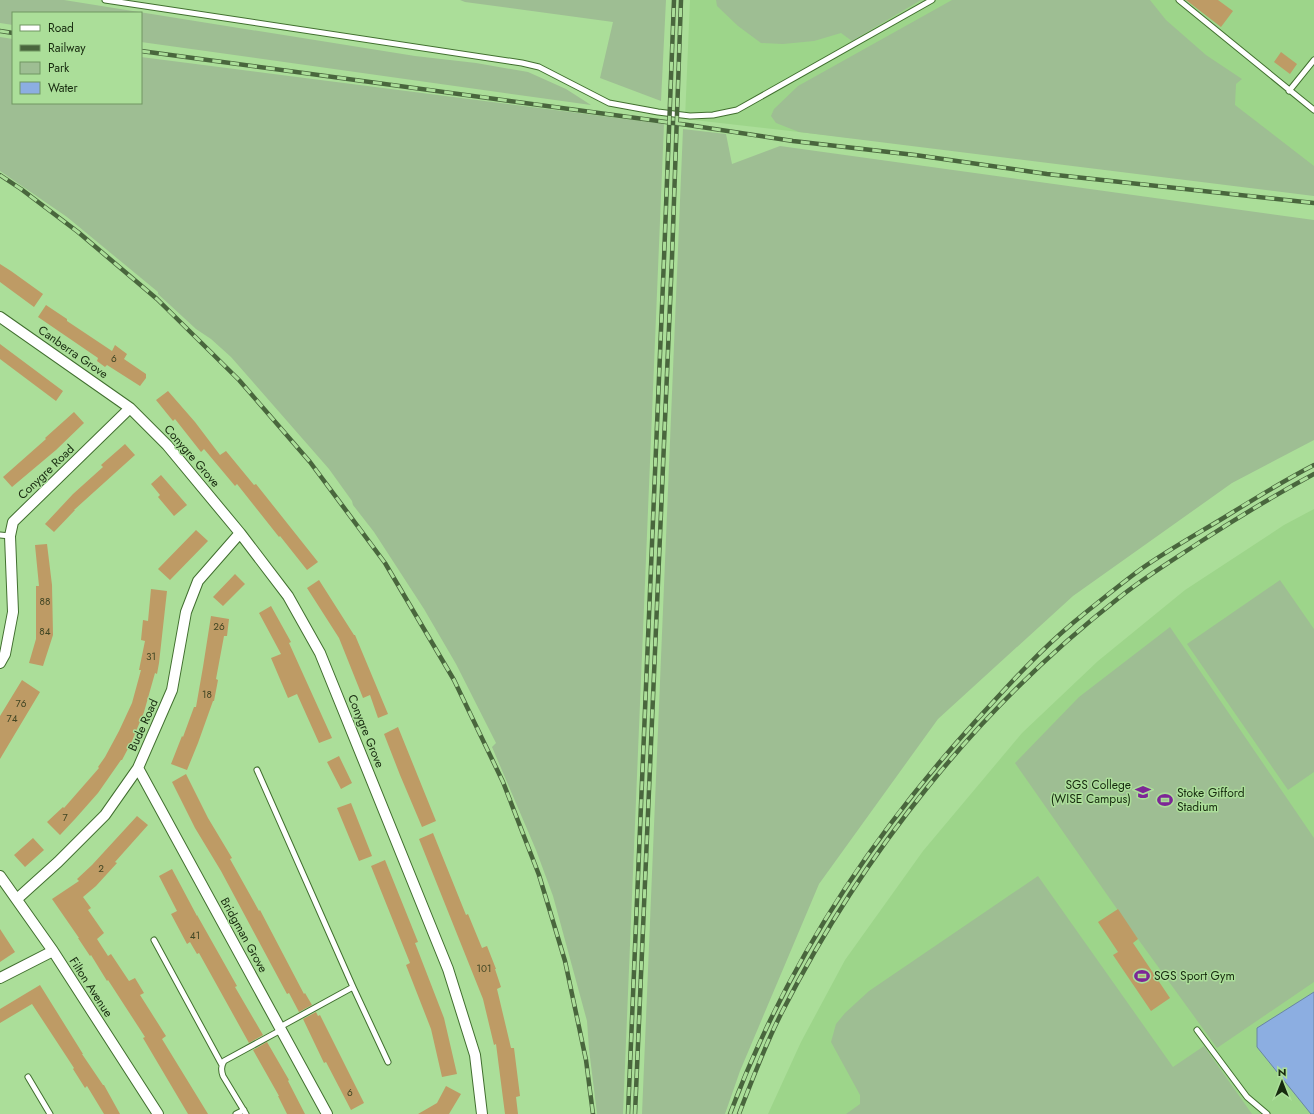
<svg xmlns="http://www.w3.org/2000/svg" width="1314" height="1114" font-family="Jost,sans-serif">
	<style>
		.built { fill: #9dd58a }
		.green { fill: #9ebe93 }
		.water { fill: #8caee1; stroke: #6986a2 }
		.building { fill: #be9b65 }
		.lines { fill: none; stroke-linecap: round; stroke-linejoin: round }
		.service-casing { stroke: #416f2f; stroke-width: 7 }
		.minor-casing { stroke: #416f2f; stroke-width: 12 }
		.service { stroke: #fff; stroke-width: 5 }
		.minor { stroke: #fff; stroke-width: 10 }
		.rail-casing { stroke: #49663d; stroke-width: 4.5 }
		.rail { stroke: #abde99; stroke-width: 3; stroke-dasharray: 9; stroke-linecap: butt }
		.labels { text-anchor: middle; stroke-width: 3; stroke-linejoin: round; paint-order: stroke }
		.number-label { font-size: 10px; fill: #414624 }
		.street-label { font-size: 12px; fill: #172a0f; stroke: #abde99 }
		.poi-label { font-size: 12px; fill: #172a0f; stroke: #abde99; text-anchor: start }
	</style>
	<rect width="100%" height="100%" fill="#abde99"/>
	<path class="built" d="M690,0H1314V191L685,119Z
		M1314,509V1114H768L801,1042L845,960L923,851L1022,733L1098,661L1185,590L1284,525Z"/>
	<path class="green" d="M0,0H64L415,56L476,63L528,72L566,89L591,105L141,42V13H13V25L0,23Z
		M460,0H666L661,101L600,78L613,22L465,2Z
		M716,0H921L852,41L841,33L814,41L783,44L761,43L738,26L717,6Z
		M952,0H1150L1166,20L1206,55L1242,79L1236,84L1235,105L1314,166V196L799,132L776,123L771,116L774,109L798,86Z
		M0,37L13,39V103H141V57L664,124L623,1114H597L589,1049L587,1021L553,896L536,850L492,747L496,743L456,664L424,609L374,532L353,505L352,501L329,469L231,357L211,339L196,329L158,294V292L67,217L0,171Z
		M683,129L726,134L732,164L780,146L1314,220V440L1232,483L1073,596L938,719L819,884L740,1071L725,1114H642Z
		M1280,580L1314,629V772L1288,790L1187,644Z
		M1170,627L1314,838V982L1217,1048L1138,939L1015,763L1079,697Z
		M1038,876L1173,1067L1204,1046L1252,1114H846L860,1104V1095L831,1042L836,1024L845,1013L869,991Z"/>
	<path class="water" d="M1314,992V1114H1311L1257,1047V1028Z"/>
	<path class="building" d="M1186,0H1218L1233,11L1221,27Z
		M1281,52L1297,64L1290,74L1274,62Z
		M0,264L11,271L43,294L34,307L0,282Z
		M46,305L67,319V321L112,351L115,345L127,354L124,359L146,374V378L140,386L107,365L105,367L97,361L98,358L38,317Z
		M0,344L63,391L56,401L0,359Z
		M168,391L195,422L220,455L226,451L254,485L256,484L318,562L307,570L280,536L279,537L237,484L235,486L204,449L201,452L175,419L173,421L156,400Z
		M74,412L84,423L56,450L12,487L3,477L46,439L45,438Z
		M125,444L135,455L74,510H75L54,532L45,524L73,494L103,467L101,465Z
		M161,475L187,505L174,516L158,497L160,495L151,484Z
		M196,530L208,541L170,580L158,569Z
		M47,544L52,585L53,635L43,666L29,663L36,639V586H39L35,545Z
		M235,574L245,584L223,606L213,597Z
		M319,580L354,635H355L388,714L378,718L370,695L363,698L339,638L307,588Z
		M151,589L167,591L159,663L157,674L155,673L144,712L132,741L122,760H121L98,793L75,819L60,835L47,822L63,807L64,808L99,768L98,767L105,757L119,731L132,703L141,670H139L145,641L141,640L143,620L148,621Z
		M271,606L291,642L289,643L332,738L319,743L297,694L288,698L271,658L281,654L259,613Z
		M211,616L229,619L227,636H224L216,679L218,680L214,701H213L198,743L187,770L171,764L182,736L183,737L194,707H196L203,667Z
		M22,680L40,692L0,759V716Z
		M398,727L436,821L422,827L400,775L384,734Z
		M339,756L352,783L341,789L327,762Z
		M186,774L208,818L232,858L230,859L259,911L260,910L304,994L305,993L312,1005L299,1012L289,993L287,994L221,871L195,828L172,782Z
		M351,803L372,856L359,861L337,808Z
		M137,816L148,825L115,862L117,863L96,886L83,897L91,908L88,910L104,933L97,939L108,956L111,954L129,981L135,978L144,993L140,995L166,1036L162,1039L208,1114H188L143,1038L145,1037L108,980L107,981L91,955L90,956L78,938H79L52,899L79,881L77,879L92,865Z
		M433,833L466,915L468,914L482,948L487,946L496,969H495L501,987L497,989L511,1048H514L520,1096L516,1097L518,1114H505L496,1044L494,1045L483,999L419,839Z
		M33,838L44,850L25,867L14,855Z
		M385,860L418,942L415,943L444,1018L457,1074L442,1077L431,1029L406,965L410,963L371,866Z
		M172,869L197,916V915L237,986L235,987L263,1035L249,1043L199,953L197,954L190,942L187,944L171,914L177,911L159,876Z
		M1118,909L1138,939L1133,943L1170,998L1151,1011L1113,955L1118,952L1098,922Z
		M0,929L15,952L0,962Z
		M40,985L83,1054H82L103,1085H104L120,1114H104L87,1086L85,1088L73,1069L74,1068L32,1004L0,1023V1009Z
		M316,1012L318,1016L320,1015L364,1103L351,1110L326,1062L324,1063L303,1019Z
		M267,1042L289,1080L288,1081L305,1114H287L278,1096H279L253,1050Z
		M446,1086L461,1094L449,1114H418L437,1103Z"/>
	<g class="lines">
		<defs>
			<path id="service" d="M105,0L522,63L539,67L609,103L658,112L690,116L713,115L737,110L932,0
				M1179,0L1314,110
				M1289,91L1314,60
				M0,535L10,536
				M257,770L353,987L388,1062
				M154,940L222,1065
				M280,1027L353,987
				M1197,1030L1247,1097L1267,1114
				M28,1077L50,1114
				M236,1114L244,1110
				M246,1114L223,1076C221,1070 221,1067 224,1061L281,1030"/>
			<path id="minor" d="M0,317L130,408L167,445L240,533L288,596L320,653L448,969L475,1055L482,1114
				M0,663L5,654L13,612L10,536L13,522L130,408
				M138,768L327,1114
				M0,876L53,951L158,1114
				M17,899L58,862L105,815L138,768L172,690L186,612L198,581L240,533
				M0,978L53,951"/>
		</defs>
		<use href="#service" class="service-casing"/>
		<use href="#minor" class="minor-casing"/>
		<use href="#service" class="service"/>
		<use href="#minor" class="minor"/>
		<defs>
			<path id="rail" d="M0,31L13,33
				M141,51L688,125L793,141L915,155L1047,174L1314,203
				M0,175L21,189L78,232L157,299L239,380L310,462L385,563L454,680L503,782L539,875L565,961L586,1060L593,1114
				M628,1114L664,259L674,0
				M635,1114L672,258L681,0
				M730,1114C785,967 868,840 973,724C1005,689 1037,653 1074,622C1096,604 1118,586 1141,569C1168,550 1197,534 1225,517C1254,499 1283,481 1314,465
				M739,1114C752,1080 765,1045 782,1012C863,853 978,708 1120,597C1145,577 1173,560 1200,542C1237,518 1275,495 1314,474"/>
		</defs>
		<use href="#rail" class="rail-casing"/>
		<use href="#rail" class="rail"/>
	</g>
	<defs>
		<symbol id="university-bare" viewBox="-9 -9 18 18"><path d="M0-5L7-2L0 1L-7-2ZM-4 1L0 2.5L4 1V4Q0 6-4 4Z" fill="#7d2796" stroke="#abde99" stroke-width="2.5" paint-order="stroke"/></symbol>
		<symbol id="stadium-bare" viewBox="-9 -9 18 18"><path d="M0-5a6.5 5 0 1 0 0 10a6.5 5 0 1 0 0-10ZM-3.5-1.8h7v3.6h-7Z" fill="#7d2796" stroke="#abde99" stroke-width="2.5" paint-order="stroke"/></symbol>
	</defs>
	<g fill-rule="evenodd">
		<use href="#university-bare" x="1132" y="781" width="22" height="22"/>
		<use href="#stadium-bare" x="1154" y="789" width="22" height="22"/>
		<use href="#stadium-bare" x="1131" y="965" width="22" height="22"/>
	</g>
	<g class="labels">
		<g class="number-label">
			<text x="114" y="362">6</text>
			<text x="45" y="605">88</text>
			<text x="219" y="630">26</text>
			<text x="45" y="635">84</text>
			<text x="151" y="660">31</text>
			<text x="207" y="698">18</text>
			<text x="21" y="707">76</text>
			<text x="12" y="722">74</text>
			<text x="65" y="821">7</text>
			<text x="101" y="872">2</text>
			<text x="195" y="939">41</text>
			<text x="484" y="972">101</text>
			<text x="350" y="1096">6</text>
		</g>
		<g class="street-label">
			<text transform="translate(73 352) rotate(35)" y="4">Canberra Grove</text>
			<text transform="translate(192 456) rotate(49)" y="4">Conygre Grove</text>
			<text transform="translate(46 472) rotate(-44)" y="4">Conygre Road</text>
			<text transform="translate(143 725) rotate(-66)" y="4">Bude Road</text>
			<text transform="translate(366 731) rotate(68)" y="4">Conygre Grove</text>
			<text transform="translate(244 935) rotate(61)" y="4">Bridgman Grove</text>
			<text transform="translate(91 987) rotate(57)" y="4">Filton Avenue</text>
		</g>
		<g class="poi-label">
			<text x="1131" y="789" text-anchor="end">SGS College<tspan x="1131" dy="14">(WISE Campus)</tspan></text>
			<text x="1177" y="797">Stoke Gifford<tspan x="1177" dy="14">Stadium</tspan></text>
			<text x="1154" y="980">SGS Sport Gym</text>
		</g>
	</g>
	<rect x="12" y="12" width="130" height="92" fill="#abde99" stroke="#709662"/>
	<rect x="20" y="25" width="20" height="6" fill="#ffffff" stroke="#709662"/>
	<text x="48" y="32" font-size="12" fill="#172a0f">Road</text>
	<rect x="20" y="45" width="20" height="6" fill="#49663d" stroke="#709662"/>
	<text x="48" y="52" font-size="12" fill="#172a0f">Railway</text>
	<rect x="20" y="62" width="20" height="12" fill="#9ebe93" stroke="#709662"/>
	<text x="48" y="72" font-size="12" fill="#172a0f">Park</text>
	<rect x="20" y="82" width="20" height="12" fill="#8caee1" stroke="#709662"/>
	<text x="48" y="92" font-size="12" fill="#172a0f">Water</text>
	<g transform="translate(1282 1082)" stroke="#abde99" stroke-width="3" paint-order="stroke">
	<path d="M0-3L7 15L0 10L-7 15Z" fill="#172a0f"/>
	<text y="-6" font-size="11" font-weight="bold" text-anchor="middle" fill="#172a0f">N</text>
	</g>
</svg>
